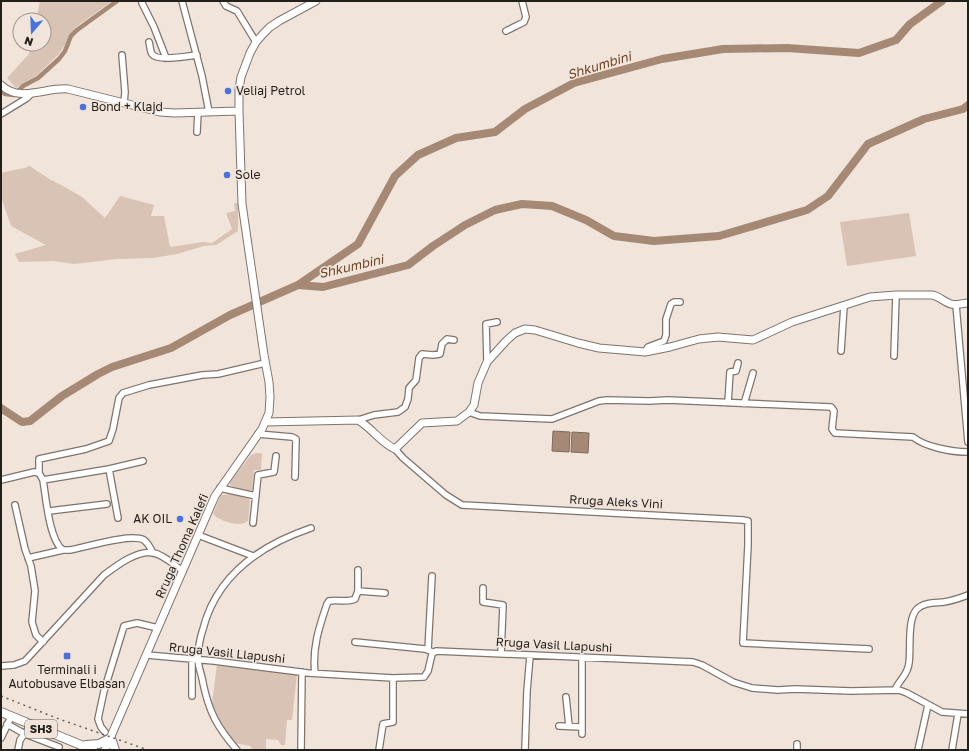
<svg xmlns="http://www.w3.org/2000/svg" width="969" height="751" font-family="'Golos Text',sans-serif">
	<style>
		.green { fill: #d9c3b4 }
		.water { fill: #a58975; stroke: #7e695a }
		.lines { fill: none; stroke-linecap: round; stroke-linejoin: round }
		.canal { stroke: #a58975; stroke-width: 4.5 }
		.river { stroke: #a58975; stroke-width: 8 }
		.street-casing { stroke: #7f746c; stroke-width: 8 }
		.secondary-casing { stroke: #7f746c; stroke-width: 9 }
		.primary-casing { stroke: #7f746c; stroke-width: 10 }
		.street { stroke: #fff; stroke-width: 5.5 }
		.secondary { stroke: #fff; stroke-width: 7 }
		.primary { stroke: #fff; stroke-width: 8 }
		.rail { stroke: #68615b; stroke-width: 1.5; stroke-dasharray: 2 4; stroke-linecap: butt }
		.poi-dot { fill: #4672e4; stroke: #f1e4db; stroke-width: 1.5 }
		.labels { text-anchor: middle; stroke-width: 3; stroke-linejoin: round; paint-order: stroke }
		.shield { fill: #f1e4db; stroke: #615a55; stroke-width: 1 }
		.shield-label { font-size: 11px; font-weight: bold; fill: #231f1b }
		.poi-label { font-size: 12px; fill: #231f1b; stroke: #f1e4db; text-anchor: start }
		.street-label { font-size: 12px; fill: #231f1b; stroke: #f1e4db }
		.water-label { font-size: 13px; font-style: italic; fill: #704625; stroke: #f1e4db }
	</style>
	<rect width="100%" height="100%" fill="#f1e4db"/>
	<path class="green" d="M40,1H112L76,27L59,54L37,75L16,88L7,78L29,54L31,44H44V20H36Z
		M28,165L51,180L63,186L82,197L105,218L120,196L154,205L151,216H164L170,247L203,242L212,243L232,229L226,213L235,211L234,203H238V231L216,245L204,246L177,254L153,258L117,259L74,264L53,261L19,262L15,254L46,245L11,226L1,197V173L28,167Z
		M909,213L916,256L847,266L840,222Z
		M256,453H262L261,470H254L252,490L248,492L230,485V482L251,455Z
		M235,494L250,500L248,521C240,528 219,521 213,514L221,495Z
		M217,664L297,674L292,720H287L285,745H281L278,740L266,739V750H253L250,746L234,743L222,726L212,704Z"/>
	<path class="water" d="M553,431L570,432L569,452L552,451Z
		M572,432L589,433L588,453L571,452Z"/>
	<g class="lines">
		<path class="canal" d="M1,91L5,94L14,95L23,86L38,78L59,59L65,51L71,36L77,30L117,1"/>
		<path class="river" d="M298,285L323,287L408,265L433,246L465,225L495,210L522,204L552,206L586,220L614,236L654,241L719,236L807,210L828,196L868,144L924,119L963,109L968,105
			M1,408L22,422L30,421L62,396L98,374L112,367L171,348L230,315L298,285L358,244L395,176L418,155L456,138L495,132L525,109L574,83L662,59L723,49L787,48L859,53L896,40L910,24L942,1"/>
		<defs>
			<path id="street" d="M182,1L202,76L209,112
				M223,1L226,6L237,11L256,42
				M142,3L154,27L166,58
				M506,31L524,22L526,17L522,1
				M149,42C150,45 150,51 152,54C157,62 189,56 197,55
				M122,55L125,92L124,103
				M1,114L27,98L32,93
				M197,132L198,112
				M956,305L968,442
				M841,351L844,306
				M645,352L648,347L664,341L666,335V319L671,304L674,302H680
				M894,356L896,295
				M487,362L486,324L497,322
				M728,403L730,372L736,371L738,363
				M744,404L753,373
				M469,412L480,416L552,419L599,401L607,400L649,401L668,400L831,407L834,411L832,429L835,433L913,437C925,447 952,452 968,452
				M358,420L374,415L398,412L405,407L408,399L409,388L416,380L419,358L422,354L433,355L440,354L442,344L447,339L454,340
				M258,434L292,437L296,439L295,477
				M395,449L403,458L446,495L462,505L743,520L748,521V545L743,643L869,649
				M109,469L118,518
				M1,480L34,472L39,473
				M43,480L109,469L143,461
				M220,488L256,496
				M15,505L25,549L31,566L35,591L32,622L36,635L43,642
				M49,511L107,504
				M253,523L258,475L274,472L276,456
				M198,535L253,556
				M153,553C151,549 148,543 144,540C131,533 86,547 70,550H63C49,540 46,497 43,480L39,473V459L86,449L109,441L113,429L119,398L123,393L149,385L202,375L218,374L265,363
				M28,558L63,550
				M483,588V602L503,605L501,654
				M358,591L385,593
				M355,642L425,649L433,652
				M428,650L432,576
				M147,655L214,661L308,673L393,678L424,677L428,671L432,654L436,651L693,662L702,665L733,682L752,688L778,690L795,689L851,691L899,690L907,693L942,712L968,714
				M582,658V734
				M1,666L14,665L25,661L104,575C116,566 138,549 154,553C164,555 174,565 183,571
				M315,673C312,649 319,627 327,604L329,601C338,599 347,603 355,599L358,591V570
				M895,690C899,680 908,675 909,663C911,649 907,619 917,609C924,602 935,603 944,602C952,601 960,598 968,595
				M192,696V659
				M566,697L569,726
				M7,724L25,734L59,747
				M559,726L581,727
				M105,732L101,727L98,719L104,691L124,626L137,623L158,628
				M1,738L11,717
				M18,750L20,740L31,725
				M237,750C217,727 209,712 203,683C202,675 198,667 198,659C198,649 200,638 203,629C217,574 261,545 311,528
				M301,750L302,672
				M379,750L383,724L393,722V678
				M525,750L527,691L530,656
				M797,750V744
				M918,750L928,705
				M952,750L958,714"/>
			<path id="secondary" d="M1,85C20,103 46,87 68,89L160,112L175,113L239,111
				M266,422L358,420C372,428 380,442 395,449L422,423L457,421L469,412L474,405L478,383L487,362L506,341L515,333L525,329L535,330L578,343L599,348L645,352L670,347L699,339L718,337L753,340L792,322L870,297L896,295H932C939,296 944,302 951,304C956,306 962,303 968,303
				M105,750L215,496L262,429L269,413L270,397L269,382L264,355L242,204L239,111V89L241,77L250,53L256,42L263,34L270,27L279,21L316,1"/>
			<path id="primary" d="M1,712L93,750
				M86,745L99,744L111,738L115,750"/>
		</defs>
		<use href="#street" class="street-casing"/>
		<use href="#secondary" class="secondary-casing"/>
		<use href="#primary" class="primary-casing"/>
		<use href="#street" class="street"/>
		<use href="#secondary" class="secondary"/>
		<use href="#primary" class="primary"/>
		<path class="rail" d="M1,696L59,719L148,750"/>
	</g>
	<g class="poi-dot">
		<circle cx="228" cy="91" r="4"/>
		<circle cx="83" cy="107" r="4"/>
		<circle cx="227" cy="175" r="4"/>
		<circle cx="180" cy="519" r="4"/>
		<rect x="63" y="652" width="8" height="8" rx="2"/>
	</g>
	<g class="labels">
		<rect class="shield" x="25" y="720" width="32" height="18" rx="3"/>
		<g class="shield-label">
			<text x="41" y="733">SH3</text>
		</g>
		<g class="poi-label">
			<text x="236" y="95">Veliaj Petrol</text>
			<text x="91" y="111">Bond + Klajd</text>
			<text x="235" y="179">Sole</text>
			<text x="172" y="523" text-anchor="end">AK OIL</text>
			<text x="67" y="674" text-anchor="middle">Terminali i<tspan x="67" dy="14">Autobusave Elbasan</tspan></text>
		</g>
		<g class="street-label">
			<text transform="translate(616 502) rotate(3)" y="4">Rruga Aleks Vini</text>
			<text transform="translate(182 546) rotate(-66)" y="4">Rruga Thoma Kalefi</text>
			<text transform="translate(554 645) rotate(3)" y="4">Rruga Vasil Llapushi</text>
			<text transform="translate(227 653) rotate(6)" y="4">Rruga Vasil Llapushi</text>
		</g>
		<g class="water-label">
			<text transform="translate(599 65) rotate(-17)" y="5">Shkumbini</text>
			<text transform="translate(351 266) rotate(-13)" y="5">Shkumbini</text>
		</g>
	</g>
	<rect width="969" height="751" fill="none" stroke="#231f1b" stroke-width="4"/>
	<g transform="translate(32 32) rotate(199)"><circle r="19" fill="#f1e4db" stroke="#9f958e"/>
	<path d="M0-3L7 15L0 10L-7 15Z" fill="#4672e4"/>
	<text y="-6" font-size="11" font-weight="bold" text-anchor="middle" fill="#231f1b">N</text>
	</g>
</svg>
